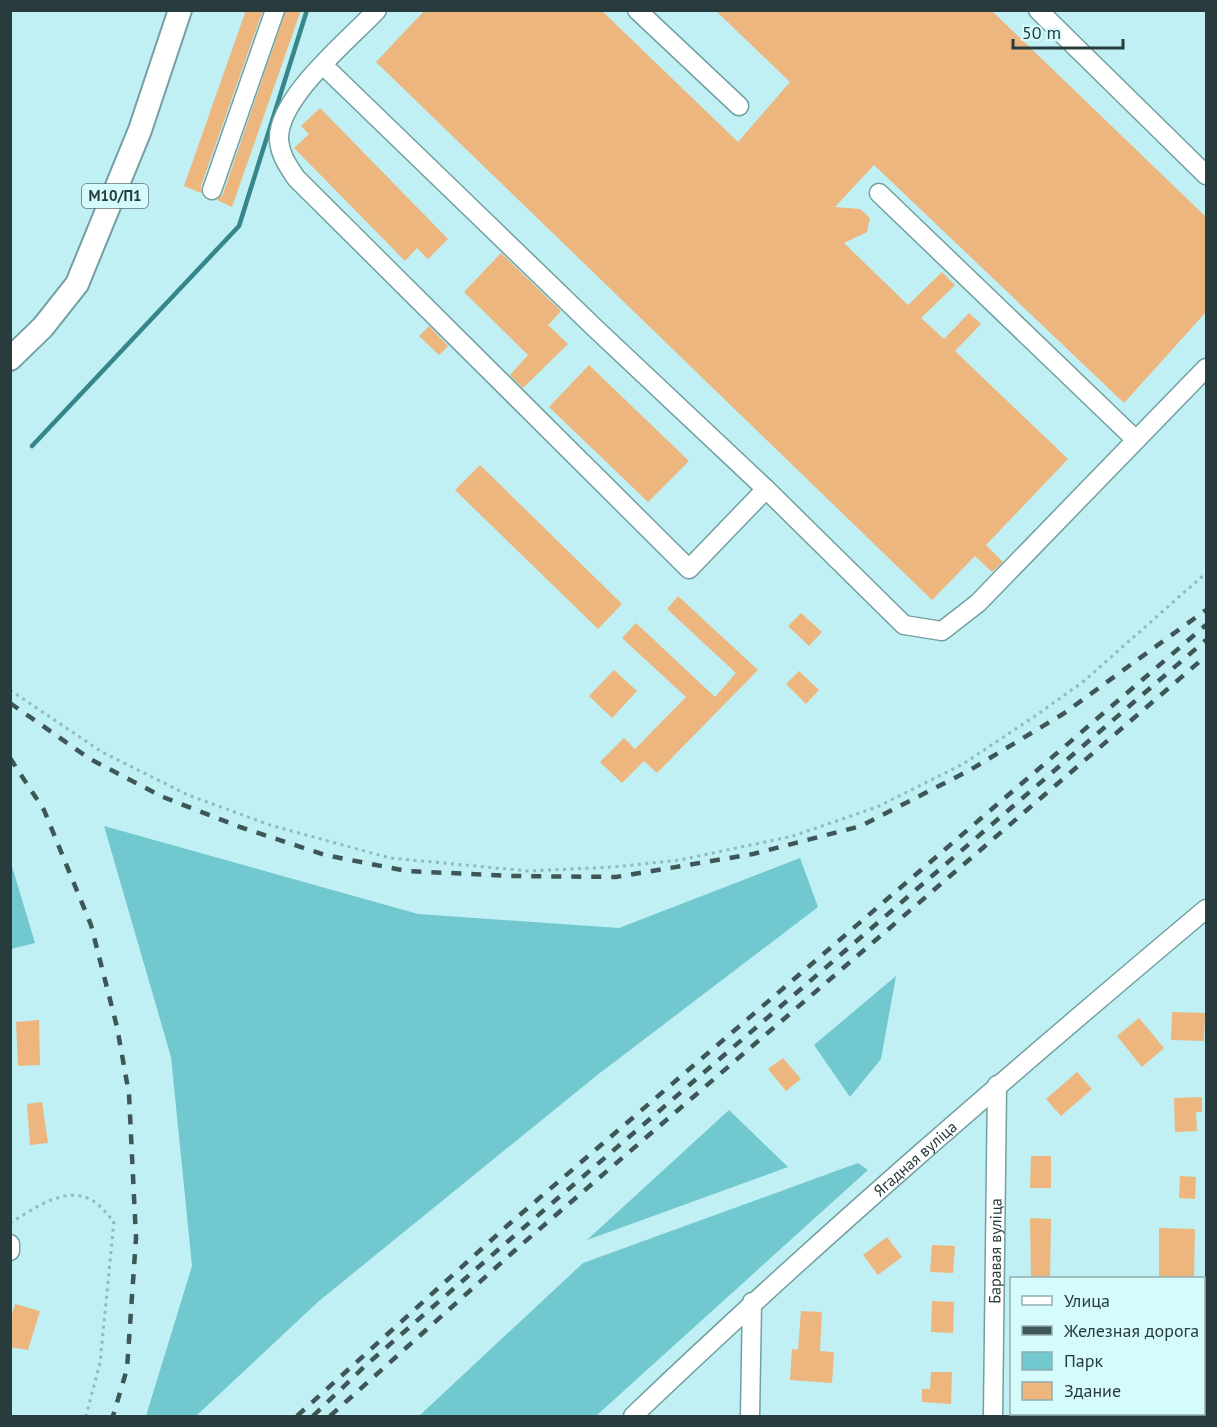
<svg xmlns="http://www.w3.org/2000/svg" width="1217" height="1427" font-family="'PT Sans',sans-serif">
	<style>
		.green { fill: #71c8ce }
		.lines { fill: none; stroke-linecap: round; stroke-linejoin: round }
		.stream { stroke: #36868b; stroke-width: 4.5 }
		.building { fill: #ecb67e }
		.minor-casing { stroke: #72a0a2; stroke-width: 21 }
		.major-casing { stroke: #72a0a2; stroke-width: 26 }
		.path { stroke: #92b9bb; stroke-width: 3; stroke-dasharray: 3 4.5; stroke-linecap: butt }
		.minor { stroke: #fff; stroke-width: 18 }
		.major { stroke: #fff; stroke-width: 22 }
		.rail { stroke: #3f5657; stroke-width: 4.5; stroke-dasharray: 10 10; stroke-linecap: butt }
		.labels { text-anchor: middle; stroke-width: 5; stroke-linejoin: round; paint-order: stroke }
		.shield { fill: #d5fbfd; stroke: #5d7577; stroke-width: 1.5 }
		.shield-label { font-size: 15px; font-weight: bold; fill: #293c3d }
		.street-label { font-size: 16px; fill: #293c3d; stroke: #d5fbfd }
	</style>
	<rect width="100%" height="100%" fill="#c0f0f3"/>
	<path class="green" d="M104,826L418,914L619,928L800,858L818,907L596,1076L319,1301L196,1416H146L192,1266L171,1057Z
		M11,863L35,943L11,949H10Z
		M896,976L881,1059L850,1097L814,1045Z
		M729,1110L788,1167L587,1240Z
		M858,1163L868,1170L596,1416H419L583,1263Z"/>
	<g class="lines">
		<path class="stream" d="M32,446L239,226L307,10"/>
	</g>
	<path class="building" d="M246,10H263L201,186V193L184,186Z
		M286,10H301L232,207L217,200L223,194Z
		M425,10H601L738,142L790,82L715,10H991L1206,217V312L1124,403L874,165L835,207L860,209L870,218L867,232L844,243L908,305L942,272L955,285L921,318L944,339L969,313L981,324L955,351L1068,459L986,545L1003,562L992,572L975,556L932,600L376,62Z
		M320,108L448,239L428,259L417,248L405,261L294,148L309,134L301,126Z
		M501,253L561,311L548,325L568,344L523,388L510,375L528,355L464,292Z
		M429,326L448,346L439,355L419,336Z
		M589,365L689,461L648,502L549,407Z
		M480,465L622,604L598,629L455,490Z
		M678,596L758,670L657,773L644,761L622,783L600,762L624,738L635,749L686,697L622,638L636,623L715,697L736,673L667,609Z
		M801,613L822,632L809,646L788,626Z
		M614,670L637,691L612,718L589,696Z
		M799,671L819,690L806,704L786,684Z
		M1172,1012L1205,1013L1204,1041L1171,1040Z
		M1139,1018L1164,1048L1142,1067L1117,1036Z
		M39,1020L40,1065L18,1066L16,1022Z
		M783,1058L801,1079L786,1091L768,1069Z
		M1077,1072L1092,1089L1061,1116L1046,1099Z
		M1202,1097V1112H1196L1197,1131L1175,1132L1174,1098Z
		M42,1102L48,1143L30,1145L27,1104Z
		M1031,1156H1051V1188H1030Z
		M1180,1176L1196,1177L1195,1199L1179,1198Z
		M1030,1218L1051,1219L1050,1278H1031Z
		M1159,1228L1195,1229L1194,1278H1159Z
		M887,1237L902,1257L878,1275L863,1255Z
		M932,1245L955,1246L953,1273L930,1272Z
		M932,1301L954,1302L953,1333L931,1332Z
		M15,1304L40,1311L28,1350L10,1347V1322Z
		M801,1311L822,1312L820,1351L834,1352L832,1383L790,1380L792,1349L798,1350Z
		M931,1372H952L951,1404L922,1402V1389H930Z"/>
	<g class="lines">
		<defs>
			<g id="minor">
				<path d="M377,10C349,40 277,98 279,140C280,155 288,166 296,178L689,569L766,489"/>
				<path d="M637,10L739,106"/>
				<path d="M1038,10L1206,175"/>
				<path d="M324,66L597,330L766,489L904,625L942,631L978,603L1206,368"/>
				<path d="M212,190L275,10"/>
				<path d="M879,193L1136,440"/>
				<path d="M10,1244V1251"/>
				<path id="s1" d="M633,1416C817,1240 1011,1073 1206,909"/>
				<path d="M750,1416L752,1302"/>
				<path id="s2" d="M993,1416L997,1085"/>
			</g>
			<path id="major" d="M10,359L43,327L77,284L140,130L180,10"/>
		</defs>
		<use href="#minor" class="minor-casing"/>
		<use href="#major" class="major-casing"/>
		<path class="path" d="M10,690L102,752L188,795L270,825L390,858L529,871L613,867L680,860L793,836L877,807L963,764L1038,714L1084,681L1206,573
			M10,1223C34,1209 66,1184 93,1201C101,1205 107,1215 114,1221L100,1363L86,1416"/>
		<use href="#minor" class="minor"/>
		<use href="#major" class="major"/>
		<path class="rail" d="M10,703L90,759L163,797L240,827L325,855L407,871L512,876L616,877L753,854L861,826L970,770L1063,714L1206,610
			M10,758L44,810L91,925L117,1027L129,1094L136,1238L127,1369L113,1416
			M297,1416L508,1225L1206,625
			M313,1416L365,1366L514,1236L1206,640
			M330,1416L521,1245L1206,656"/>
	</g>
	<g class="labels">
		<rect class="shield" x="82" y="184" width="66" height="24" rx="4.5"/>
		<g class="shield-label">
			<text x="115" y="201">М10/П1</text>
		</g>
		<g class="street-label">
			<text dy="6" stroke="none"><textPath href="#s1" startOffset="382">Ягадная вуліца</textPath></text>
			<text dy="6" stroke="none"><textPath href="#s2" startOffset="165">Баравая вуліца</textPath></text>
		</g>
	</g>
	<rect width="1217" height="1427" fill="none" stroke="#293c3d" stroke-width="24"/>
	<rect x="1010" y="1277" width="195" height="138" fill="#d5fbfd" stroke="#90afb0" stroke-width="1.5"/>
	<rect x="1022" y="1296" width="30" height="9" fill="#ffffff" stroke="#90afb0" stroke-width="1.5"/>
	<text x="1064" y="1307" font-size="18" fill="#293c3d">Улица</text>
	<rect x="1022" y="1326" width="30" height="9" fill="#3f5657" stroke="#90afb0" stroke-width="1.5"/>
	<text x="1064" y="1337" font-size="18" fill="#293c3d">Железная дорога</text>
	<rect x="1022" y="1352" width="30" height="18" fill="#71c8ce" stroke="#90afb0" stroke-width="1.5"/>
	<text x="1064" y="1367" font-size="18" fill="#293c3d">Парк</text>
	<rect x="1022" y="1382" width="30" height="18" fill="#ecb67e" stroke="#90afb0" stroke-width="1.5"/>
	<text x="1064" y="1397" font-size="18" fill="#293c3d">Здание</text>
	<path d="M1013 39v9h110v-9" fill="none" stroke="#293c3d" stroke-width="3"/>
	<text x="1022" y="39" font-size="18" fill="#293c3d" stroke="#d5fbfd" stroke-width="4.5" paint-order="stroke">50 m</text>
</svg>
